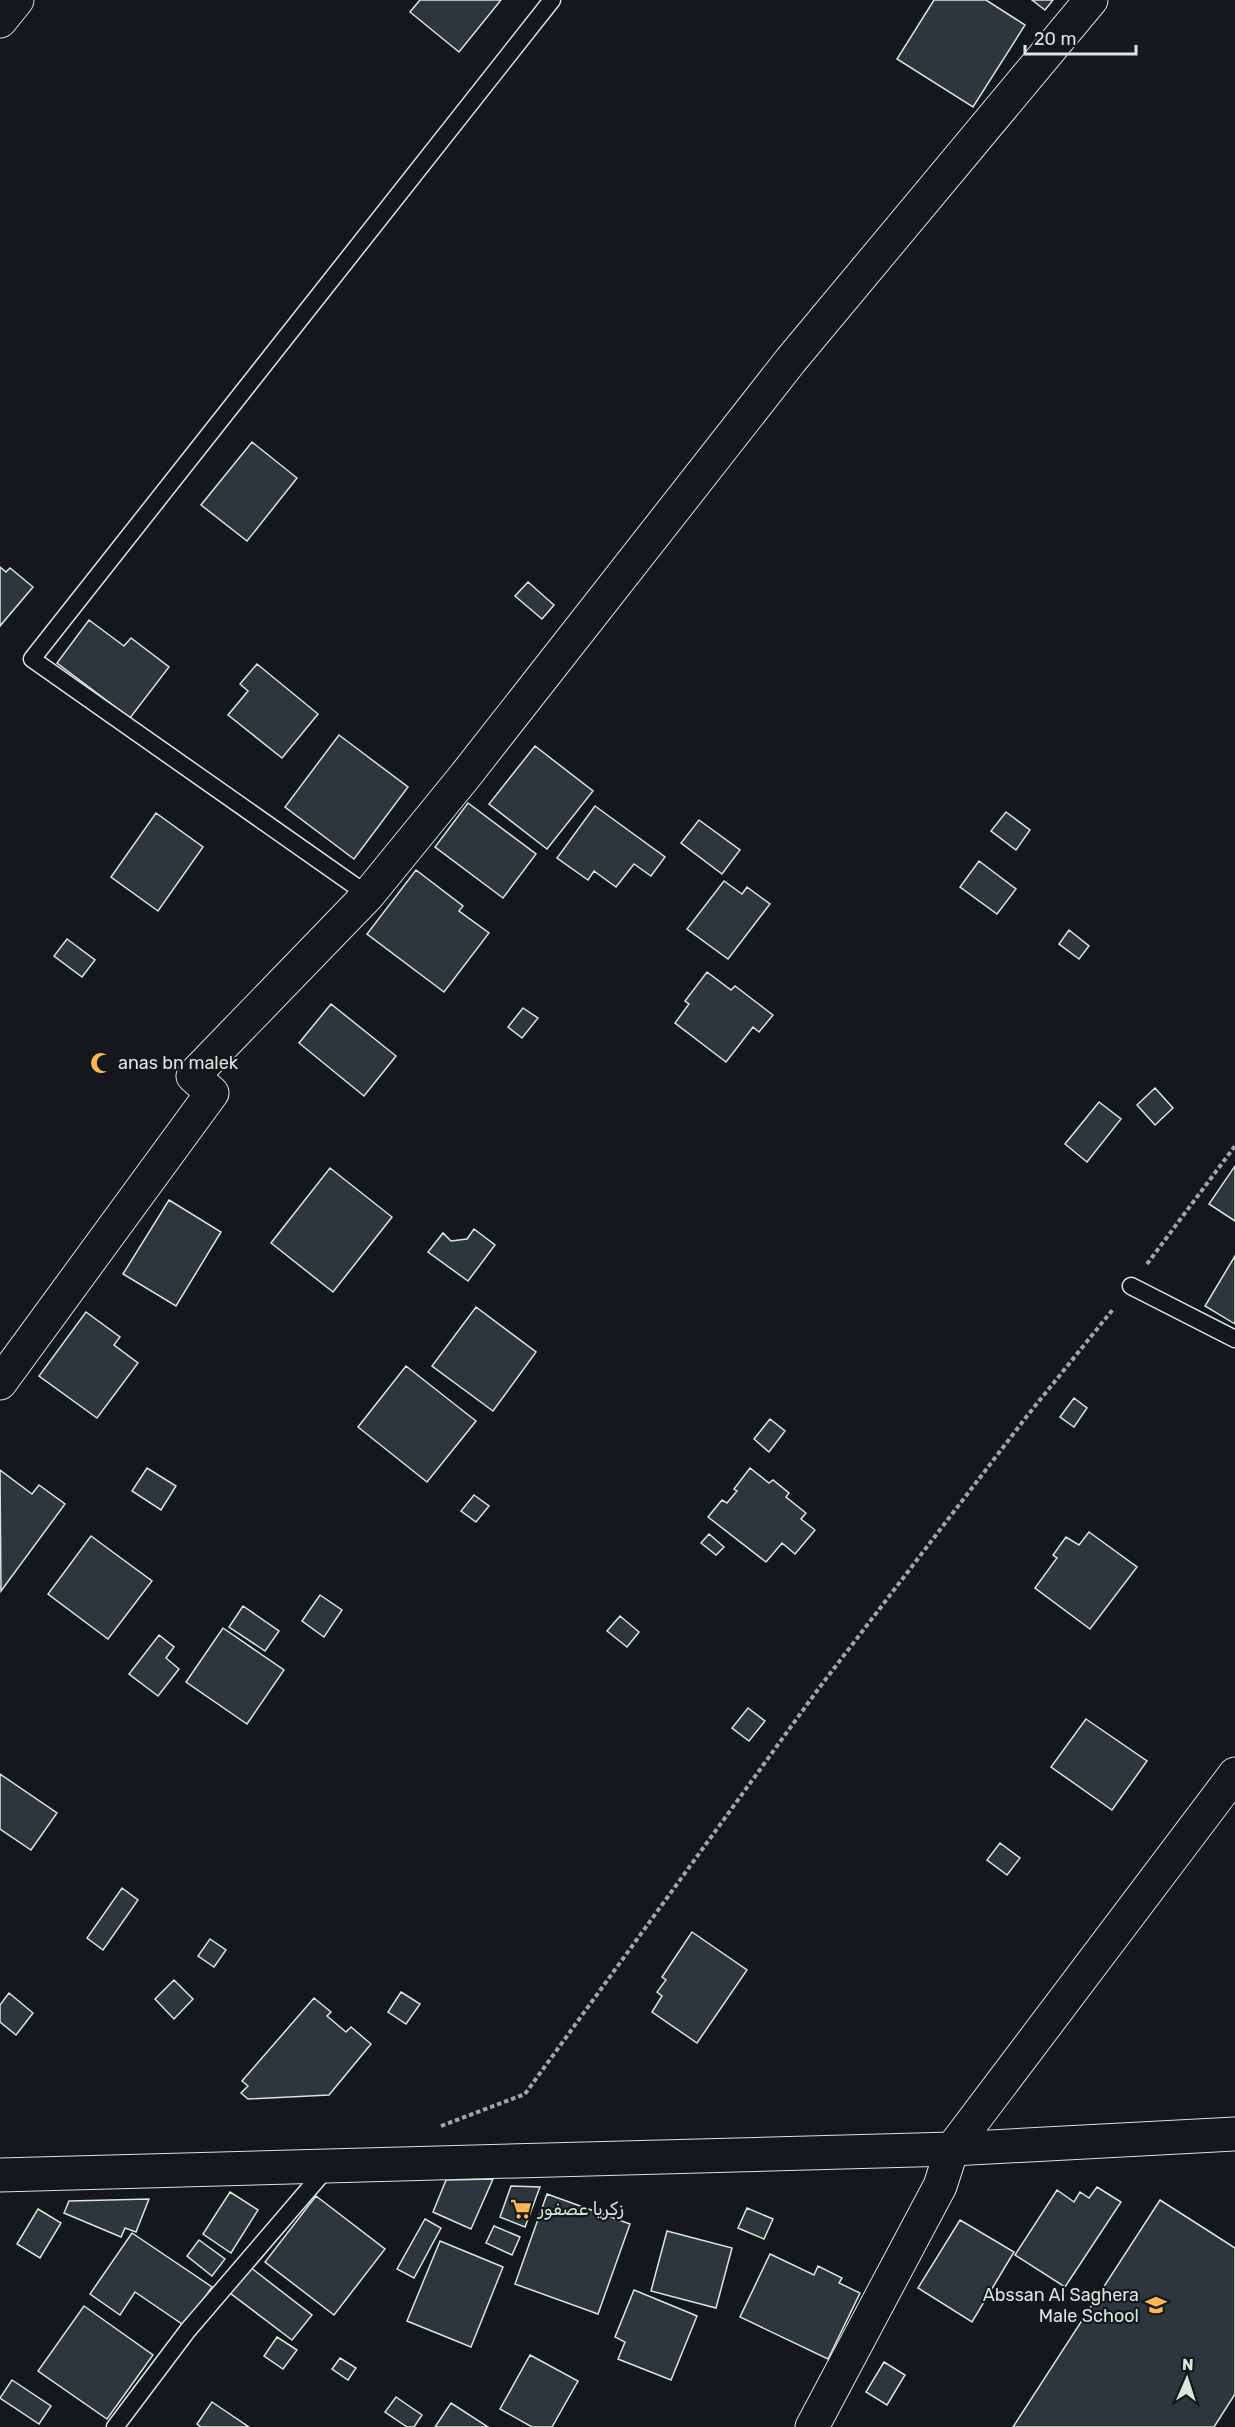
<svg xmlns="http://www.w3.org/2000/svg" width="1235" height="2427" font-family="Rubik,Vazirmatn,sans-serif">
	<style>
		.building { fill: #2c363c; stroke: #d8e6dc; stroke-width: 1.5 }
		.lines { fill: none; stroke-linecap: round; stroke-linejoin: round }
		.service-casing { stroke: #d8e6dc; stroke-width: 19 }
		.minor-casing { stroke: #d8e6dc; stroke-width: 35 }
		.tertiary-casing { stroke: #d8e6dc; stroke-width: 35 }
		.path { stroke: #9da8a2; stroke-width: 4; stroke-dasharray: 4.5 3; stroke-linecap: butt }
		.service { stroke: #14181c; stroke-width: 16 }
		.minor { stroke: #14181c; stroke-width: 33 }
		.tertiary { stroke: #14181c; stroke-width: 33 }
		.labels { text-anchor: middle; stroke-width: 4.5; stroke-linejoin: round; paint-order: stroke }
		.poi-label { font-size: 18px; fill: #d8e6dc; stroke: #14181c; text-anchor: start }
	</style>
	<rect width="100%" height="100%" fill="#14181c"/>
	<path class="building" d="M420,0H501L459,52L410,12Z
		M934,0H986L1025,25L973,107L897,59Z
		M1032,0H1053L1045,10Z
		M252,442L297,478L247,541L201,505Z
		M0,567L6,572L10,568L33,587L0,626Z
		M528,582L554,605L542,619L515,596Z
		M89,620L124,646L131,638L169,667L130,718L57,663Z
		M257,664L318,714L282,758L228,715L248,691L240,684Z
		M339,735L408,787L354,859L285,807Z
		M535,746L593,791L547,849L489,804Z
		M468,803L536,854L503,898L435,847Z
		M595,806L665,857L651,876L634,864L616,887L594,871L588,880L557,858Z
		M1006,812L1030,830L1016,850L991,831Z
		M156,813L203,847L158,911L111,877Z
		M699,820L740,850L722,874L681,843Z
		M979,861L1016,889L997,914L960,887Z
		M416,870L463,906L459,911L489,933L444,992L367,934Z
		M724,881L742,894L747,887L770,904L728,959L687,929Z
		M1069,930L1089,946L1079,959L1059,944Z
		M67,939L95,960L82,977L54,956Z
		M707,972L731,990L735,986L773,1015L759,1032L753,1027L726,1062L675,1023L689,1004L685,1001Z
		M331,1004L396,1056L364,1096L299,1043Z
		M523,1008L538,1018L522,1038L508,1027Z
		M1155,1088L1173,1108L1155,1125L1137,1105Z
		M1099,1102L1121,1119L1087,1162L1065,1144Z
		M1235,1166V1221L1209,1204Z
		M330,1168L392,1217L333,1292L271,1243Z
		M169,1200L221,1232L176,1306L123,1274Z
		M474,1229L495,1245L468,1281L428,1252L443,1233L451,1241L467,1239Z
		M1235,1256V1324L1205,1306Z
		M476,1307L536,1352L493,1411L432,1366Z
		M86,1312L120,1337L114,1345L138,1363L97,1418L39,1376Z
		M406,1366L476,1421L427,1482L358,1427Z
		M1074,1398L1087,1408L1074,1427L1060,1417Z
		M770,1419L785,1431L769,1452L754,1439Z
		M147,1468L176,1486L161,1510L132,1491Z
		M750,1468L769,1483L773,1480L789,1493L786,1497L806,1513L801,1519L815,1530L795,1554L782,1543L766,1562L708,1517L722,1500L727,1503L737,1491L734,1489Z
		M0,1470L32,1494L39,1485L65,1504L1,1591Z
		M474,1495L489,1506L476,1522L461,1511Z
		M1089,1532L1137,1567L1090,1629L1035,1588L1057,1558L1053,1555L1066,1537L1079,1545Z
		M709,1534L724,1547L716,1555L701,1543Z
		M91,1536L152,1581L108,1639L48,1594Z
		M320,1595L342,1610L324,1637L302,1621Z
		M243,1606L279,1631L265,1651L229,1627Z
		M620,1616L639,1632L627,1647L607,1631Z
		M223,1628L284,1670L247,1724L186,1682Z
		M159,1635L174,1647L166,1658L179,1669L158,1696L129,1674Z
		M748,1708L765,1721L749,1741L732,1728Z
		M1086,1719L1147,1761L1112,1810L1051,1767Z
		M0,1774L57,1813L31,1850L0,1829Z
		M1000,1843L1020,1858L1007,1875L987,1860Z
		M122,1888L138,1900L103,1950L87,1938Z
		M692,1932L747,1970L697,2043L652,2012L662,1996L657,1992L666,1980L662,1977Z
		M210,1939L226,1950L214,1967L198,1956Z
		M174,1980L193,1999L174,2019L155,1999Z
		M401,1992L420,2004L406,2024L388,2012Z
		M9,1993L33,2013L16,2035L0,2022V2005Z
		M314,1998L331,2012L327,2016L346,2032L351,2027L371,2044L329,2095L248,2099L241,2093L248,2086L242,2081Z
		M493,2179L471,2229L433,2212L446,2180Z
		M511,2186L540,2187L525,2227L500,2217Z
		M1097,2187L1121,2202L1065,2287L1015,2255L1057,2190L1074,2202L1080,2192L1089,2198Z
		M230,2192L258,2210L231,2253L203,2234Z
		M547,2194L630,2224L598,2314L515,2284Z
		M316,2196L385,2249L334,2315L265,2262Z
		M149,2199L136,2232L125,2228L121,2237L64,2213L69,2201Z
		M1160,2200L1235,2248V2394L1214,2427H1013Z
		M747,2208L773,2219L764,2239L738,2228Z
		M38,2209L61,2223L40,2258L17,2244Z
		M425,2219L441,2228L414,2278L397,2269Z
		M960,2220L1014,2252L972,2322L918,2288Z
		M494,2226L520,2237L512,2255L486,2243Z
		M667,2231L732,2248L716,2308L651,2291Z
		M132,2233L212,2287L185,2326L135,2292L120,2315L90,2294Z
		M199,2240L225,2259L212,2276L187,2256Z
		M440,2241L503,2267L471,2347L407,2321Z
		M770,2254L814,2275L818,2266L842,2278L839,2283L860,2293L828,2359L740,2317Z
		M250,2267L312,2315L292,2340L230,2293Z
		M634,2290L697,2316L671,2380L618,2359L625,2342L615,2337Z
		M84,2306L153,2355L107,2419L38,2371Z
		M277,2337L297,2350L283,2369L264,2356Z
		M530,2355L578,2381L552,2427H532L500,2409Z
		M340,2358L356,2368L348,2380L332,2369Z
		M884,2362L905,2375L887,2405L866,2392Z
		M12,2380L51,2406L39,2424L0,2398Z
		M396,2397L422,2415L414,2427H407L385,2412Z
		M212,2402L249,2427H201L197,2424Z
		M451,2403L488,2427H435Z"/>
	<g class="lines">
		<defs>
			<path id="service" d="M368,895L32,659L552,0
				M1131,1286L1235,1339
				M115,2427L188,2330L327,2168"/>
			<path id="minor" d="M0,21L17,0
				M0,1383L212,1093L193,1076L368,895L465,776L791,360L1091,0
				M812,2427L940,2186L952,2149L1235,1774"/>
			<path id="tertiary" d="M0,2175L952,2149L1235,2134"/>
		</defs>
		<use href="#service" class="service-casing"/>
		<use href="#minor" class="minor-casing"/>
		<use href="#tertiary" class="tertiary-casing"/>
		<path class="path" d="M1147,1264L1235,1146
			M441,2126L525,2094L819,1688L1027,1416L1114,1308"/>
		<use href="#service" class="service"/>
		<use href="#minor" class="minor"/>
		<use href="#tertiary" class="tertiary"/>
	</g>
	<defs>
		<symbol id="mosque-bare" viewBox="-9 -9 18 18"><path d="M3.5-4.9A6 6 0 1 0 3.5 4.9A5 5 0 1 1 3.5-4.9Z" fill="#ffb74d" stroke="#14181c" stroke-width="2.5" paint-order="stroke"/></symbol>
		<symbol id="supermarket-bare" viewBox="-9 -9 18 18"><path d="M-6-5.5h2.5l.6 2H6L4.5 2H-2.5L-4.4-4H-6ZM-1.5 3.2a1.3 1.3 0 1 0 .1 0ZM3 3.2a1.3 1.3 0 1 0 .1 0Z" fill="#ffb74d" stroke="#14181c" stroke-width="2.5" paint-order="stroke"/></symbol>
		<symbol id="school-bare" viewBox="-9 -9 18 18"><path d="M0-5L7-2L0 1L-7-2ZM-4 1L0 2.5L4 1V4Q0 6-4 4Z" fill="#ffb74d" stroke="#14181c" stroke-width="2.5" paint-order="stroke"/></symbol>
	</defs>
	<g fill-rule="evenodd">
		<use href="#mosque-bare" x="86" y="1048" width="30" height="30"/>
		<use href="#supermarket-bare" x="506" y="2194" width="30" height="30"/>
		<use href="#school-bare" x="1141" y="2290" width="30" height="30"/>
	</g>
	<g class="labels">
		<g class="poi-label">
			<text x="118" y="1069">anas bn malek</text>
			<text x="538" y="2215">زكريا عصفور</text>
			<text x="1139" y="2301" text-anchor="end">Abssan Al Saghera<tspan x="1139" dy="21">Male School</tspan></text>
		</g>
	</g>
	<g transform="translate(1187 2379) rotate(3)" stroke="#14181c" stroke-width="4.5" paint-order="stroke">
	<path d="M0-4.5L10 22L0 15L-10 22Z" fill="#d8e6dc"/>
	<text y="-9" font-size="16" font-weight="bold" text-anchor="middle" fill="#d8e6dc">N</text>
	</g>
	<path d="M1025 45v9h111v-9" fill="none" stroke="#d8e6dc" stroke-width="3"/>
	<text x="1034" y="45" font-size="18" fill="#d8e6dc" stroke="#14181c" stroke-width="4.5" paint-order="stroke">20 m</text>
</svg>
